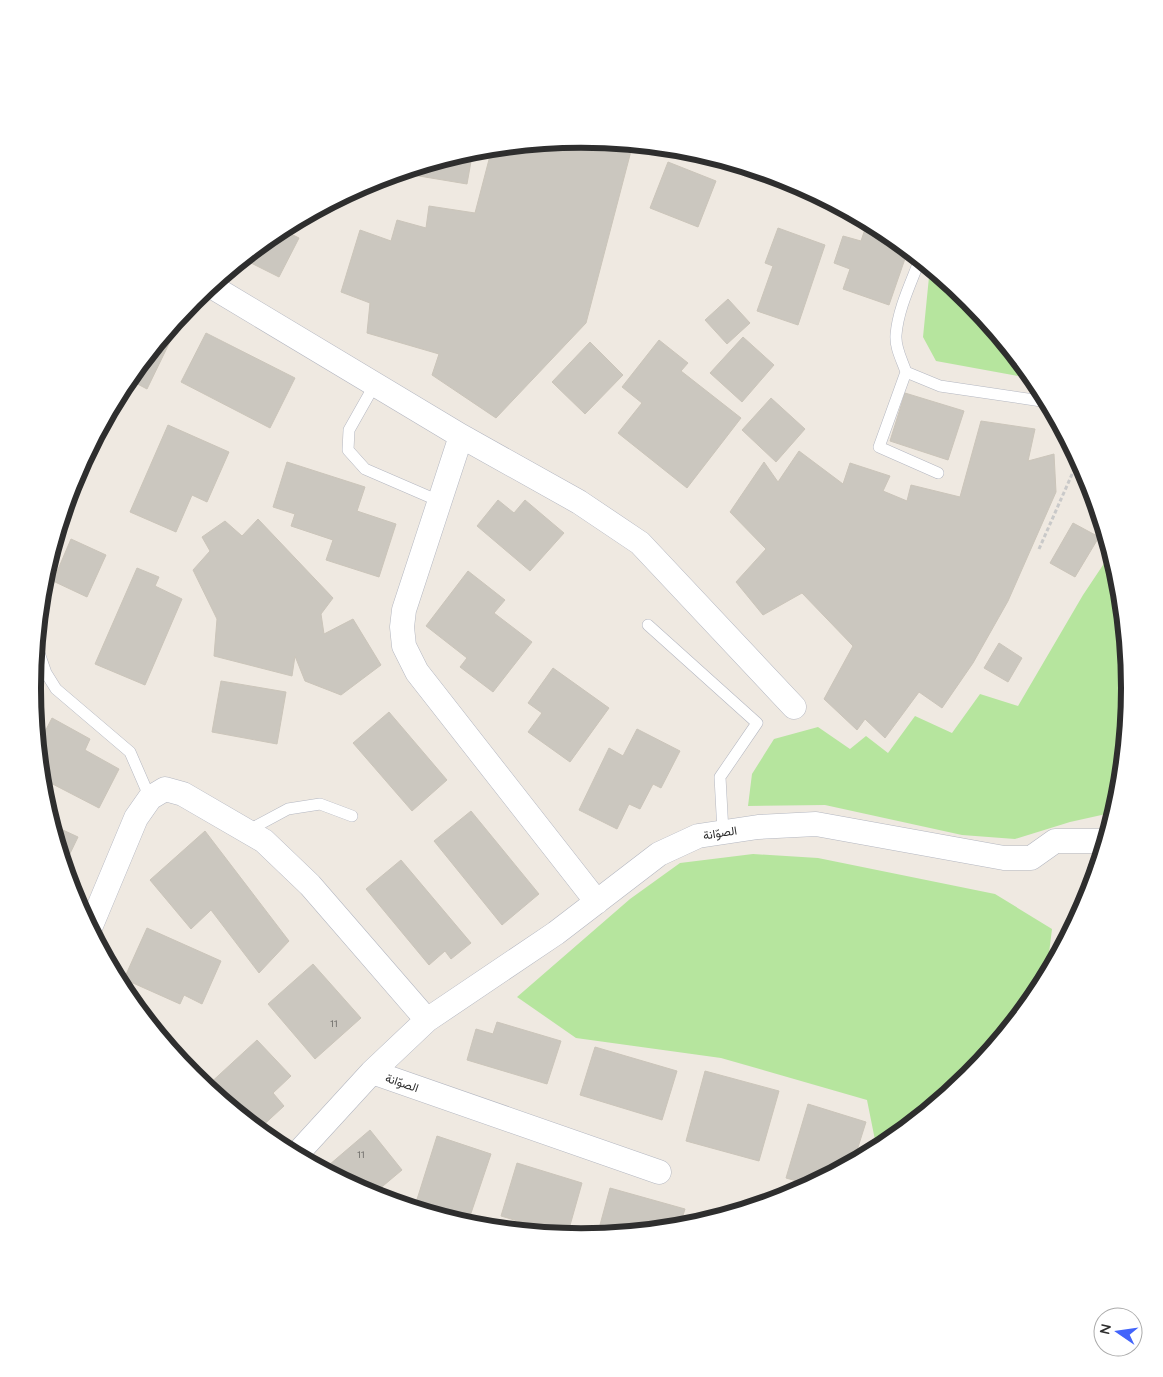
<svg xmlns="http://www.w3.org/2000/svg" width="1163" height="1377" font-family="Quicksand,Vazirmatn,sans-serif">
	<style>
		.green { fill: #b6e59e }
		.building { fill: #cbc7bf; stroke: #cbc5ba }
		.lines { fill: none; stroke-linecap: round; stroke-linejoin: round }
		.service-casing { stroke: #b4b7c1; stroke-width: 12 }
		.minor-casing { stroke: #b4b7c1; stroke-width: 25 }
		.path { stroke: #c9c9c9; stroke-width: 3; stroke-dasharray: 4 2.5; stroke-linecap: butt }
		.service { stroke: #fff; stroke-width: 11 }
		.minor { stroke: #fff; stroke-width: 24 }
		.labels { text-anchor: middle; stroke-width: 4; stroke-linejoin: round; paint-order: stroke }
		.number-label { font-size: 10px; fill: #555452 }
		.street-label { font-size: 12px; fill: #2e2e2e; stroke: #fff }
		.rim { fill: none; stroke: #2e2e2e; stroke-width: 6 }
	</style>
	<rect width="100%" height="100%" fill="#efe9e1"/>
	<path class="green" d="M930,267L970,301L1035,379L936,361L923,337Z
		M1111,553L1120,582L1130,689L1120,796L1115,812L1070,822L1015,839L962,835L825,805L748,806L752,774L774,739L818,727L850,749L866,736L888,753L915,716L952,733L980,694L1018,706L1083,595Z
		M753,854L818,858L995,894L1052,929L1048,961H1046L1041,988L1038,994L969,1077L886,1145L877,1150L867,1100L721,1058L576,1038L517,997L630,899L680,863Z"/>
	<path class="building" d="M582,140L631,151L586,323L496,418L432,375L439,354L367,333L370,303L341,292L360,230L391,241L397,220L426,228L429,206L475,213L492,148L525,145L544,148L545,143Z
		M683,149L716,158L715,162L682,151Z
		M473,150L467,184L413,175L414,168Z
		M668,162L716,181L698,227L650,208Z
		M287,226L285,231L299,238L279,277L243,259L277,232Z
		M866,226L888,233L908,250L889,305L843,289L850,269L834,263L843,236L861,241Z
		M778,228L825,245L798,325L757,311L773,266L765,263Z
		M728,299L750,323L727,344L705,320Z
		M176,321L179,323L147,389L128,379Z
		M206,333L295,378L270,428L181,382Z
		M743,337L774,365L742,402L710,373Z
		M659,340L688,363L681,371L741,418L687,488L618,433L642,403L622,387Z
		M590,342L623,375L585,414L552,382Z
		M905,393L964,411L948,460L890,441Z
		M771,398L805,429L776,462L742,430Z
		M981,421L1035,429L1028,461L1054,454L1056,492L1008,601L973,663L942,708L919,692L885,738L865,719L857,730L824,699L853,646L802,593L763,615L736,582L766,549L730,512L764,462L778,482L799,451L843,484L850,463L890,476L883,491L907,501L911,485L960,497Z
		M168,425L229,452L207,502L192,495L176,532L130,512Z
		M287,462L365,487L357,511L396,524L379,577L326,560L333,540L291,526L295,514L273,507Z
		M498,500L514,513L525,500L564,533L530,571L477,526Z
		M258,519L333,598L321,614L324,634L353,619L381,665L341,695L305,681L295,656L292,676L214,656L217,619L193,570L210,551L202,537L225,521L242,536Z
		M1073,523L1099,537L1075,577L1050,563Z
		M71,539L106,555L87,597L53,581Z
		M137,568L159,577L155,586L182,599L145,685L95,664Z
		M468,571L505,600L494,613L532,642L493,692L460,667L467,658L426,626Z
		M999,643L1022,658L1008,682L984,668Z
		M553,668L609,708L570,762L528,732L542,713L528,703Z
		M221,681L286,692L277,744L212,732Z
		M389,712L447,780L412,811L353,743Z
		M52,718L90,739L85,750L119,769L99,808L41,778L38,745Z
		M637,729L680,751L661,788L653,784L640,809L629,804L617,829L579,810L609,748L623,756Z
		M471,811L539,894L502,925L434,841Z
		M52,825L78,837L64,866Z
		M205,831L289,941L259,973L211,910L191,929L150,880Z
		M401,860L471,943L451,959L445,951L429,965L366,889Z
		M67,876L78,881L73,893Z
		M147,928L221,961L202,1004L184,995L180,1004L124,979Z
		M313,964L361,1018L315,1059L268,1004Z
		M497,1022L561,1041L547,1084L467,1060L476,1029L493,1034Z
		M257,1040L291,1076L273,1093L284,1106L258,1130L233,1109L218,1093L216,1095L206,1087Z
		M595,1047L677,1071L662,1120L580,1095Z
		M705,1071L779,1091L759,1161L686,1141Z
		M808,1104L866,1122L853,1163L811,1185L786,1178Z
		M370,1130L402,1170L371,1196L340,1179L329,1165Z
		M437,1136L491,1154L467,1225L414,1209Z
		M517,1163L582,1183L567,1236L501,1216Z
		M610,1188L685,1209L679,1228L597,1236Z"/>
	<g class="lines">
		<defs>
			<path id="service" d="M920,259C911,283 898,309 896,335C895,348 902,360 906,372L940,386L1048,402
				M906,372L879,447L938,473
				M375,384L349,430L348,450L365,469L439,501
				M648,625L757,723L720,777L723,832
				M37,647L46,673L56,689L130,752L150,798
				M247,831L288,809L320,804L352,816"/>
			<path id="minor" d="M211,286L461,436L579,502L640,543L794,707
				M461,436L404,610L402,627L404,646L417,672L597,902
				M90,928L136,818L150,798L165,789L183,794L264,841L310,885L427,1020
				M372,1072L659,1172
				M296,1155L372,1072L427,1020L556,933L659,854L698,836L758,827L816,824L1004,858H1031L1055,841H1106"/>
		</defs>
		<use href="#service" class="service-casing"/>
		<use href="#minor" class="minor-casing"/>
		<path class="path" d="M1039,549L1077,463H1080"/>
		<use href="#service" class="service"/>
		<use href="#minor" class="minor"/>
	</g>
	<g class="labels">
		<g class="number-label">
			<text x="334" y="1027">11</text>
			<text x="361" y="1158">11</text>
		</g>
		<g class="street-label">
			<text transform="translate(720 833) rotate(-9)" y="4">الصوّانة</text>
			<text transform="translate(402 1083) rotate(19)" y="4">الصوّانة</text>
		</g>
	</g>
	<path d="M0 0H1163V1377H0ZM41 688a540 540 0 1 1 1080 0a540 540 0 1 1-1080 0Z" fill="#fff" fill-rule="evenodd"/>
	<path class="rim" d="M41 688a540 540 0 1 1 1080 0a540 540 0 1 1-1080 0Z"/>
	<g transform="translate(1118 1332) rotate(283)"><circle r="24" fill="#ffffff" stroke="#ababab"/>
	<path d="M0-4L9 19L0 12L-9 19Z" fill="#4264fb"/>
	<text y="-8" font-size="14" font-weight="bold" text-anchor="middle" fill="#2e2e2e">N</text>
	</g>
</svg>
